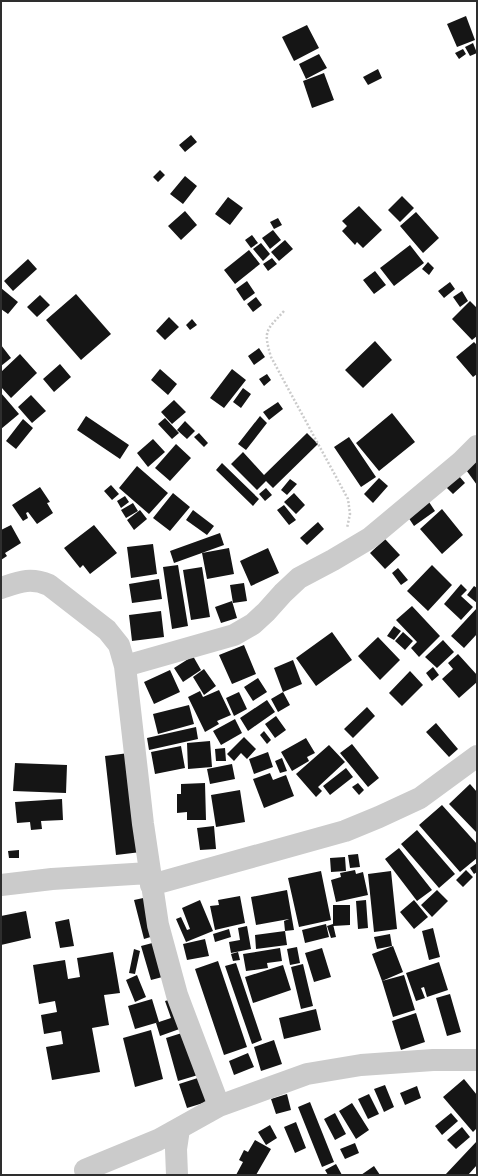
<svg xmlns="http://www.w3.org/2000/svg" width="478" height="1176" font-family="'Nunito Sans',sans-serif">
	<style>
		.building { fill: #151515 }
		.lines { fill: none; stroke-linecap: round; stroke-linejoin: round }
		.path { stroke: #cbcbcb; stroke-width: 2.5; stroke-dasharray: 2 2; stroke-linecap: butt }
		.minor { stroke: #cbcbcb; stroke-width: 22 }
	</style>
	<rect width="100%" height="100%" fill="#fff"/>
	<path class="building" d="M466,16L475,40L457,47L447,24Z
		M307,25L319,48L294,61L282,37Z
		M473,43L477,53L470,56L465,47Z
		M463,49L466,54L459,59L455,53Z
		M319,54L327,68L306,79L299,64Z
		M378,69L382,78L368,85L363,77Z
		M324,73L334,100L312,108L303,81Z
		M191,135L197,142L185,152L179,145Z
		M160,170L165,175L158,182L153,177Z
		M185,176L197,186L183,204L170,194Z
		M402,196L414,208L400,222L388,210Z
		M228,197L243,208L230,225L215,214Z
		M359,206L382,230L363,248L357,242L355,245L342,231L347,226L342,221Z
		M185,211L197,225L181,240L168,226Z
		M416,212L439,238L423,253L400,226Z
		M278,218L282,225L274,229L270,222Z
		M273,230L281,240L270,249L262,238Z
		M252,235L258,243L251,248L245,240Z
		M285,240L293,249L279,261L271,252Z
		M261,243L270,254L263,261L253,249Z
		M410,245L424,263L394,286L380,268Z
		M249,250L260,264L235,284L224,270Z
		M272,258L277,264L268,271L263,264Z
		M28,259L37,269L13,291L4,281Z
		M428,262L434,268L429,275L422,269Z
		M375,271L386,285L374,294L363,280Z
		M247,281L255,293L244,301L236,289Z
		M450,282L455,289L444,298L438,291Z
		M1,288L18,302L8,314L1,309Z
		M462,291L468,301L460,307L453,297Z
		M76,294L111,334L81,360L46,320Z
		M40,295L50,305L37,317L27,307Z
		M256,297L262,305L253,312L247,304Z
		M470,301L477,308V336L472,340L452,319Z
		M169,317L179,327L165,340L156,331Z
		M192,319L197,325L190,330L186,325Z
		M375,341L392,360L363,388L345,370Z
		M474,342L477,345V374L473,377L456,357Z
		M1,345L11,358L1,366Z
		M259,348L265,357L254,365L248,356Z
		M20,354L37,373L11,398L1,387V372Z
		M60,364L71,377L54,392L43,379Z
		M160,369L177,384L168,395L151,380Z
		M232,369L246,380L224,408L210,398Z
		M267,374L271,380L264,386L259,379Z
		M243,388L251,394L241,408L233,402Z
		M1,393L19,414L1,429Z
		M31,395L46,411L32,423L18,407Z
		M174,400L186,412L172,424L161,412Z
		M278,402L283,409L269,420L263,412Z
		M392,413L415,442L379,471L356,443Z
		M86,416L129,445L120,459L77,430Z
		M260,416L267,423L246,450L238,444Z
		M165,418L179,433L172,439L158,424Z
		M23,419L33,428L16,449L6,441Z
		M185,421L195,431L187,439L177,430Z
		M199,433L208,443L204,447L194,437Z
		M307,433L318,444L273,488L266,481L257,490L231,464L243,452L264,475Z
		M349,437L376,477L361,487L334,447Z
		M153,439L165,452L148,467L137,453Z
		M176,444L191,458L170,481L155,468Z
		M477,457V485L464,467Z
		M222,463L259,499L253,506L216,470Z
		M137,466L168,493L149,514L119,488Z
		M459,476L465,483L453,494L446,487Z
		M379,478L388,486L373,503L364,494Z
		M290,479L297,484L287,495L281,490Z
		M111,485L119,494L112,500L104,491Z
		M40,487L50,502L47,503L53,513L37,524L28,512L26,513L28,518L23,521L12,505Z
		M266,488L272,495L265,501L259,494Z
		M173,493L190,507L170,531L153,518Z
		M294,493L305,505L296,514L284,502Z
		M125,496L129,502L121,508L117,501Z
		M429,502L435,511L414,526L408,517Z
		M133,503L138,511L126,518L121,510Z
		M284,505L296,520L289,525L277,510Z
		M442,509L463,535L442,554L420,529Z
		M140,510L147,519L134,530L127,520Z
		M193,510L214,526L207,535L186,520Z
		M318,522L324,529L307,545L300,538Z
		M11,525L21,543L5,553L7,556L1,560V530Z
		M94,525L117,553L90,574L83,565L80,568L64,548Z
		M220,533L224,545L174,563L170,551Z
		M385,539L400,555L385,569L370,553Z
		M153,544L157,574L131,578L127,547Z
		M229,548L234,574L207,579L202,553Z
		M268,548L279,573L251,586L240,561Z
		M178,565L188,626L172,629L163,567Z
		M432,565L452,585L428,611L407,591Z
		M202,567L210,617L191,620L183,570Z
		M398,568L408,580L401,585L392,573Z
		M159,579L162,599L132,603L129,584Z
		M244,583L247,601L233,603L230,585Z
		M461,584L467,590L461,596L473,607L461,620L444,604Z
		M474,586L477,588V603L467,595Z
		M232,601L237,618L221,623L215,607Z
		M412,606L440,636L419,657L411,648L417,642L396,620Z
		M477,608V634L464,648L451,636Z
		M161,611L164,637L132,641L129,615Z
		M394,626L401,631L394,640L387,636Z
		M332,632L352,660L316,686L296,658Z
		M403,632L413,641L405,650L395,641Z
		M378,637L400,660L380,680L358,656Z
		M443,640L454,652L437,668L425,657Z
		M244,645L256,674L232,684L219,655Z
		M458,654L477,675V682L459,698L442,679L453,669L448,663Z
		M193,656L201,670L183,682L174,668Z
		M293,660L302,684L283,692L274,668Z
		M433,667L439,675L432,681L426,673Z
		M204,669L216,686L204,695L193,677Z
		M170,670L180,692L154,704L144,682Z
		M410,671L423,685L402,706L389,693Z
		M258,678L267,692L253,701L244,687Z
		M219,690L231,715L217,721L219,724L205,732L188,697L200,691L203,697Z
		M239,692L247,709L234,716L226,698Z
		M283,692L290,705L278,712L271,699Z
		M267,700L275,712L248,731L240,718Z
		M189,705L194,724L158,734L153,714Z
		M367,707L375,716L353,738L344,729Z
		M276,716L286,730L275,738L265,724Z
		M235,719L242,733L221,745L213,731Z
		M436,723L458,749L449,757L426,732Z
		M196,727L198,739L149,750L147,738Z
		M264,731L271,740L267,744L260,735Z
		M244,737L256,749L247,759L241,753L234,761L227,754Z
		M306,738L315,753L307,757L309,761L292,771L281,752Z
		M210,741L212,767L188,769L187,743Z
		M352,744L379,778L368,787L340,753Z
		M329,745L345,762L318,787L322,791L316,797L296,774Z
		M181,746L185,768L155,774L151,752Z
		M225,748L226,761H216L215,749Z
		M268,752L273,767L254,774L249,759Z
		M129,753L141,852L116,855L105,756Z
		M282,758L287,771L280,773L275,761Z
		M15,763L67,765L66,793L13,791Z
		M232,764L235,779L210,784L207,769Z
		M346,768L353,777L330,795L323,786Z
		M270,773L273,780L286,775L294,796L264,808L253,779Z
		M205,783L206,820H187V812L177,813V794H181V784Z
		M358,783L364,790L359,795L352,787Z
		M470,784L477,792V833L449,804Z
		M240,790L245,822L216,827L211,795Z
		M62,799L63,820L41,821L42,829L31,830L30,822L17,823L15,802Z
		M442,805L477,844V858L460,872L419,825Z
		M214,826L216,849L200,850L197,828Z
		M417,830L455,874L439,888L401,844Z
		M399,848L432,890L417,901L385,859Z
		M19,850V858H9L8,851Z
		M358,854L360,867L350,868L348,855Z
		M345,857L346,871L331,872L330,858Z
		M477,863V872L474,874L470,868Z
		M355,870L356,874L363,872L368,895L336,902L331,880L341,877L340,873Z
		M466,870L473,877L463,887L456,880Z
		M321,871L331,920L299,927L288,878Z
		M391,871L397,929L374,932L368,874Z
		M287,890L294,930L285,931L284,921L289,919L256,925L251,897Z
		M437,890L448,901L432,917L421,905Z
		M240,896L245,923L215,930L210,906L219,905L218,900Z
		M148,897L157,935L144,939L134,900Z
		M200,900L213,931L186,942L176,919L181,917L187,930L190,929L182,908Z
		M366,900L368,928L358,929L356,901Z
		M414,900L428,917L414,929L400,912Z
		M333,905H350V925L333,926Z
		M26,911L31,938L1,945V916Z
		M69,919L74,946L60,948L55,922Z
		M326,924L329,937L305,943L302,930Z
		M333,924L336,937L331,938L327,926Z
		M247,926L251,949L231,953L229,942L240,940L238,928Z
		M433,928L440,957L429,960L422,931Z
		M229,929L231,937L215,942L213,934Z
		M285,931L287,945L256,949L255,935Z
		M390,934L392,946L377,949L374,937Z
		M205,939L209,956L187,960L183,944Z
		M160,941L170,975L151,980L141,946Z
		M393,946L403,972L382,981L372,954Z
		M297,947L300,963L290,965L287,949Z
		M280,948L282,961L267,963L268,968L246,971L243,954Z
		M322,948L331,977L314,982L305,953Z
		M134,949L140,951L135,974L129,973Z
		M113,952L120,993L104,995L109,1025L92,1028L100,1072L52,1080L46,1047L63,1044L61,1031L44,1034L41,1015L57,1012L55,1001L39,1004L33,965L65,960L68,979L80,977L77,958Z
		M238,952L240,960L233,961L231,954Z
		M218,961L247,1047L224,1055L195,969Z
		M439,962L448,990L427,997L424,987L421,988L425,998L416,1001L406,973Z
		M236,963L262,1040L252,1044L225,966Z
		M303,964L313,1006L301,1009L291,967Z
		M283,965L291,990L253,1003L245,977Z
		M137,975L146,997L135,1002L126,980Z
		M404,975L415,1010L393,1017L382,981Z
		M450,994L461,1032L447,1036L436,998Z
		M176,998L185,1027L160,1036L156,1023L171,1018L165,1001Z
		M152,999L159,1022L135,1029L128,1006Z
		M316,1009L321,1030L284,1039L279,1018Z
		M416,1013L425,1042L401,1050L392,1021Z
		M151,1030L163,1079L135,1087L123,1038Z
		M185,1032L198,1075L178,1081L166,1038Z
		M274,1040L282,1064L261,1071L254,1047Z
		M248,1053L254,1067L234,1075L229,1061Z
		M204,1076L213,1100L187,1108L179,1084Z
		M464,1079L477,1095V1128L473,1132L443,1097Z
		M385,1085L394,1107L384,1112L374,1089Z
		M417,1086L421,1098L405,1105L400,1093Z
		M287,1094L291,1110L276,1114L271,1099Z
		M369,1094L379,1114L368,1119L358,1099Z
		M310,1102L334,1162L322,1167L298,1107Z
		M352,1103L369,1130L356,1139L339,1111Z
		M335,1113L346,1134L335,1140L324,1119Z
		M451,1113L458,1121L442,1135L435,1126Z
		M296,1122L306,1148L295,1153L284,1127Z
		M270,1125L277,1138L266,1145L258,1132Z
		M462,1127L470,1137L456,1149L447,1140Z
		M255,1140L271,1149L256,1175H236L243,1162L239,1160L244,1150L248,1152Z
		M477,1141V1165L468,1175H445Z
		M355,1143L359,1153L345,1159L340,1149Z
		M336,1164L342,1175H328L325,1170Z
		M374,1166L380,1175H361Z"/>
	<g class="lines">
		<path class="path" d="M284,311C266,331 263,330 271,357L348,499L350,514L347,528"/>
		<path class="minor" d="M1,588C19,582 30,577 49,585L107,630L119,645L125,666L143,824L158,925L177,995L219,1106
			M125,666L234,635L253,624L266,612L283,593L299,578L333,560L370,538L461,462L477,446
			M1,885L52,879L149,873
			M151,885L345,831L379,817L420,798L477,756
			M85,1170L158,1140L219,1106L307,1074L361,1065L433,1060H477
			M177,1175L176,1149L179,1129"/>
	</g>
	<rect width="478" height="1176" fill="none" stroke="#2e2e2e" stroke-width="4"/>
</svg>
